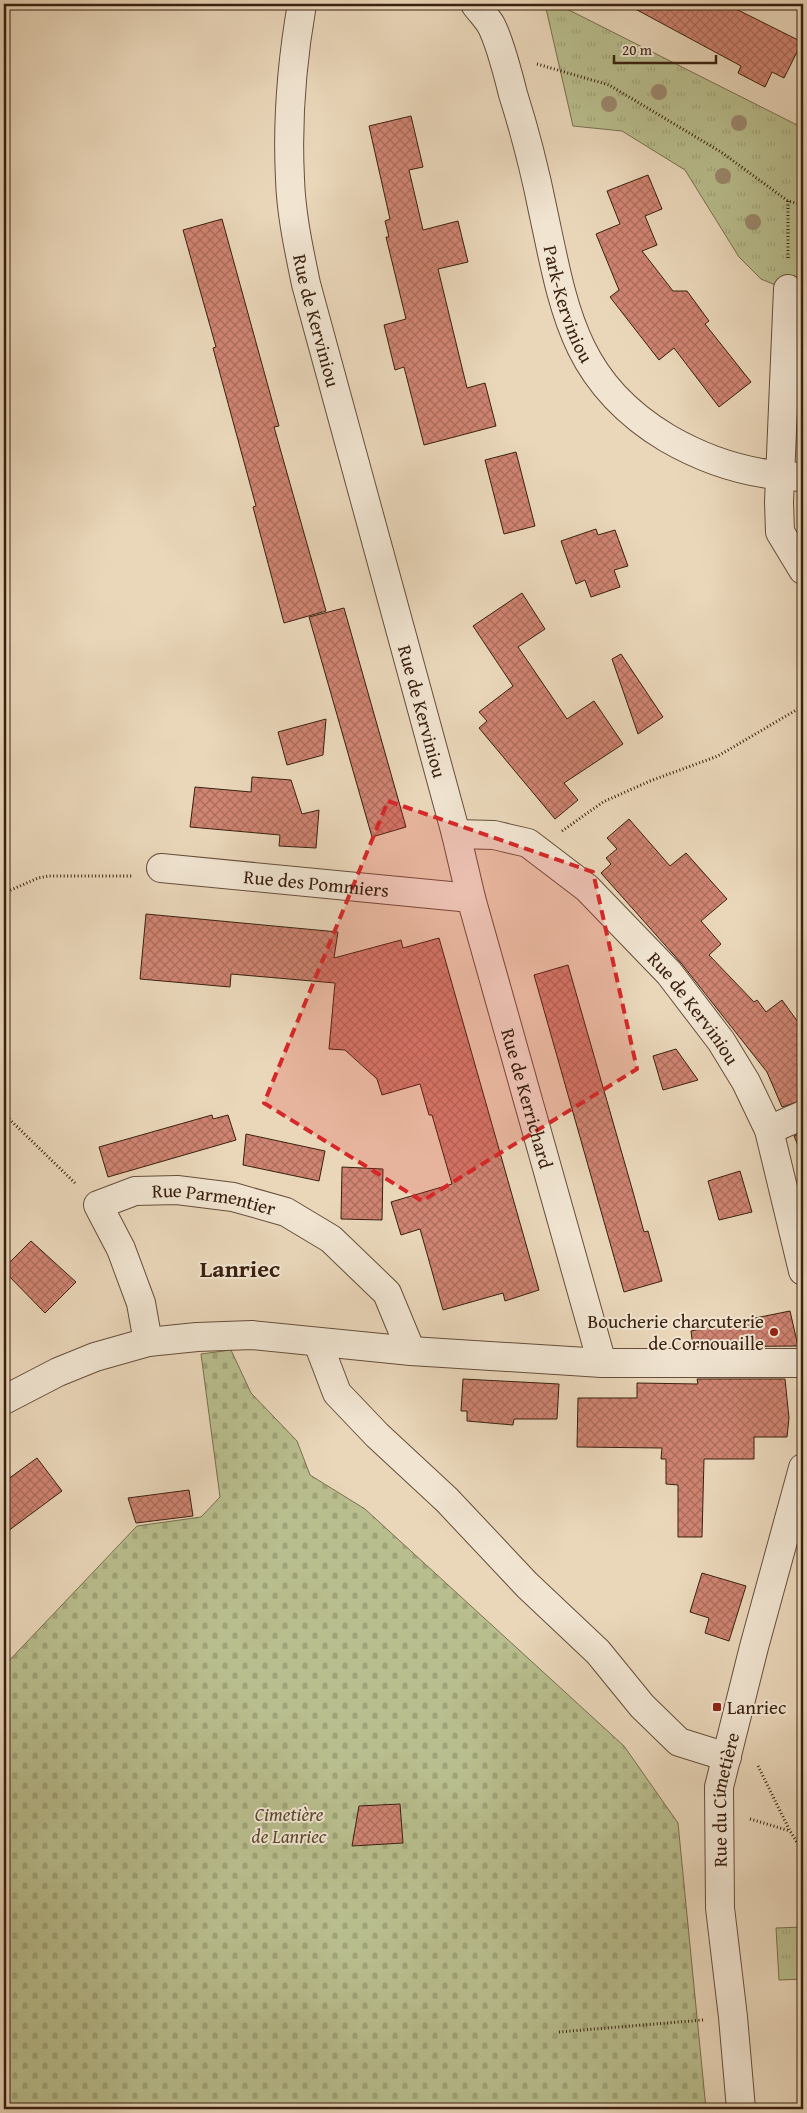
<svg xmlns="http://www.w3.org/2000/svg" width="807" height="2113" font-family="'Gentium Book Plus',serif">
	<style>
		.cemetery { fill: url(#cemetery-stones); stroke: #7a6f4e }
		.park { fill: url(#park-tufts); stroke: #7a6f4e }
		.building { fill: url(#building-cross-hatch); stroke: #3a200f }
		.lines { fill: none; stroke-linecap: round; stroke-linejoin: round }
		.minor-casing { stroke: #664e3a; stroke-width: 30 }
		.path { stroke: #3a200f; stroke-width: 3; stroke-dasharray: 1 2.5; stroke-linecap: butt }
		.minor { stroke: #f1e5d2; stroke-width: 28 }
		.tree { fill: #9b886e }
		.marked { fill: #d62828; fill-opacity: 0.2; stroke: #d62828; stroke-width: 4; stroke-dasharray: 10 6; stroke-linejoin: round }
		.poi-dot { fill: #8f2418; stroke: #f1e5d2; stroke-width: 2 }
		.labels { text-anchor: middle; stroke-width: 4; stroke-linejoin: round; paint-order: stroke }
		.street-label { font-size: 19px; fill: #3a200f; stroke: #f1e5d2 }
		.poi-label { font-size: 19px; fill: #3a200f; stroke: #f1e5d2; text-anchor: end }
		.park-label { font-size: 19px; font-style: italic; fill: #5a482f; stroke: #f1e5d2 }
		.district-label { font-size: 24px; font-weight: bold; fill: #3a200f; stroke: #f1e5d2 }
	</style>
	<defs>
		<pattern id="cemetery-stones" width="16" height="16" patternUnits="userSpaceOnUse" patternTransform="scale(1.25)"><rect width="16" height="16" fill="#b9be8e"/><path d="M2 7V4a2 2 0 0 1 4 0v3zM10 15v-3a2 2 0 0 1 4 0v3z" fill="#a0a379"/></pattern>
		<pattern id="park-tufts" width="24" height="20" patternUnits="userSpaceOnUse" patternTransform="scale(1.25)"><rect width="24" height="20" fill="#b9be8e"/><path d="M3 7l-1-3M5 7V3M7 7l1-3M15 17l-1-3M17 17v-4M19 17l1-3" fill="none" stroke="#a0a379"/></pattern>
		<pattern id="building-cross-hatch" width="8" height="8" patternUnits="userSpaceOnUse" patternTransform="scale(1.25)"><rect width="8" height="8" fill="#d08472"/><path d="M0 0l8 8M0 8l8-8" fill="none" stroke="#aa6c5c"/></pattern>
	</defs>
	<rect width="100%" height="100%" fill="#ead7ba"/>
	<filter id="stains"><feTurbulence type="fractalNoise" baseFrequency=".004" numOctaves="4"/><feColorMatrix values="0 0 0 0 .2 0 0 0 0 .09 0 0 0 0 .02 0 0 0 .5 -.17"/></filter>
	<radialGradient id="worn" r=".72"><stop offset=".6" stop-color="#630" stop-opacity="0"/><stop offset="1" stop-color="#630" stop-opacity=".3"/></radialGradient>
	<path class="cemetery" d="M231,1350L251,1393L297,1441L310,1475L365,1509L624,1746L678,1823L706,2109H4V1666L137,1526L201,1517L220,1497L201,1354Z"/>
	<path class="park" d="M545,4H557L803,128V290L797,291L780,287L761,279L739,257L685,170L622,131L573,126Z
		M803,1927V1979L779,1980L776,1928Z"/>
	<path class="building" d="M626,4H726L802,42L784,78L772,72L765,87L738,73L741,66Z
		M411,116L423,167L409,170L423,230L458,221L468,262L438,269L467,388L485,383L496,426L424,445L404,367L395,370L384,325L406,319L386,237H389L385,221L390,219L369,126Z
		M648,175L662,209L645,216L657,245L642,251L673,291H687L709,321L705,324L751,382L719,407L674,348L659,360L610,297L619,290L596,234L620,224L607,191Z
		M222,219L279,426L274,427L326,611L284,623L253,507L256,506L213,348L216,347L183,230Z
		M516,452L535,526L504,534L485,460Z
		M596,529L598,535L615,530L628,566L614,570L620,587L591,597L585,580L576,584L561,541Z
		M522,593L545,629L518,647L567,719L594,701L623,744L564,783L578,800L555,819L479,728L487,721L479,712L513,686L473,626Z
		M344,608L406,827L372,837L309,617Z
		M621,654L663,717L638,734L612,659Z
		M326,719L323,755L287,765L278,732Z
		M252,777L291,780L302,814L319,810L316,848L279,846L280,835L190,827L195,787L251,792Z
		M629,819L670,866L686,853L727,899L701,921L721,944L709,955L754,1002L757,1000L766,1012L782,1000L803,1029V1100L782,1107L767,1072L681,963L601,873L611,864L606,858L617,849L607,838Z
		M146,914L338,932L334,958L401,940L403,948L439,938L539,1290L505,1301L503,1293L443,1310L420,1229L401,1235L391,1202L452,1184L432,1115H429L420,1084L382,1095L377,1079L345,1050L329,1049L335,983L231,974L230,987L140,979Z
		M568,965L633,1192L644,1232L648,1231L662,1281L624,1292L534,975Z
		M676,1049L698,1080L663,1090L653,1056Z
		M212,1115L213,1119L228,1115L236,1140L108,1177L99,1147Z
		M803,1132V1157L794,1136Z
		M246,1134L325,1151L319,1181L243,1165Z
		M342,1167L383,1169L382,1220L341,1219Z
		M740,1171L752,1212L719,1220L708,1181Z
		M31,1241L76,1282L45,1313L4,1271V1268Z
		M790,1311L798,1346L693,1347L691,1331Z
		M463,1379L559,1384L557,1419H514L513,1425L467,1421V1411H461Z
		M697,1379H785L789,1418L787,1437H754V1459H704L702,1537H678V1485L666,1484V1459H661L662,1448L577,1447L578,1398H637V1383L698,1384Z
		M37,1458L62,1491L4,1534V1482Z
		M189,1490L193,1516L136,1523L128,1498Z
		M702,1573L746,1586L729,1641L705,1633L709,1618L690,1612Z
		M400,1804L403,1843L352,1846L359,1806Z"/>
	<g class="lines">
		<defs>
			<g id="minor">
				<path id="s1" d="M302,4C292,61 287,120 290,179C291,214 299,250 306,284L456,834L471,898L602,1363"/>
				<path id="s2" d="M475,4C480,11 487,18 491,25C500,42 508,74 513,94C525,132 535,171 543,211C564,309 573,381 667,438C710,463 754,476 803,477"/>
				<path d="M788,289L779,502L780,532L803,570"/>
				<path id="s3" d="M456,834L494,835L528,843L587,888L669,973L721,1041L746,1082L769,1130L803,1271"/>
				<path id="s4" d="M161,868L471,898"/>
				<path d="M769,1130L803,1115"/>
				<path id="s5" d="M148,1342L141,1303L121,1249L98,1205L135,1191L177,1190L233,1197L286,1212L331,1239L387,1293L411,1351"/>
				<path d="M318,1343L337,1393L377,1435L447,1500L527,1585L598,1652L642,1706L679,1742L727,1757"/>
				<path d="M4,1400L58,1372L95,1357L148,1342L197,1337L252,1335L411,1351L602,1363H803"/>
				<path id="s6" d="M741,2109L733,2017L720,1908L719,1787L754,1647L803,1468"/>
			</g>
		</defs>
		<use href="#minor" class="minor-casing"/>
		<path class="path" d="M537,64L609,85L721,152L788,201L803,205
			M788,201V258
			M562,831L603,802L650,781L718,756L803,706
			M4,893L38,878L49,876H132
			M4,1114L76,1184
			M758,1766L790,1831L803,1852
			M750,1819L790,1831
			M559,2032L703,2020"/>
		<use href="#minor" class="minor"/>
	</g>
	<g class="tree">
		<circle cx="659" cy="92" r="8"/>
		<circle cx="609" cy="104" r="8"/>
		<circle cx="739" cy="123" r="8"/>
		<circle cx="723" cy="176" r="8"/>
		<circle cx="753" cy="222" r="8"/>
	</g>
	<path class="marked" d="M388,801L593,872L637,1069L422,1201L264,1103Z"/>
	<g class="poi-dot">
		<circle cx="774" cy="1332" r="5"/>
		<rect x="712" y="1702" width="10" height="10" rx="2.5"/>
	</g>
	<g class="labels">
		<g class="street-label">
			<text dy="7" stroke="none"><textPath href="#s2" startOffset="316">Park-Kerviniou</textPath></text>
			<text dy="7" stroke="none"><textPath href="#s1" startOffset="320">Rue de Kerviniou</textPath></text>
			<text dy="7" stroke="none"><textPath href="#s1" startOffset="725">Rue de Kerviniou</textPath></text>
			<text dy="7" stroke="none"><textPath href="#s4" startOffset="156">Rue des Pommiers</textPath></text>
			<text dy="7" stroke="none"><textPath href="#s3" startOffset="308">Rue de Kerviniou</textPath></text>
			<text dy="7" stroke="none"><textPath href="#s1" startOffset="1126">Rue de Kerrichard</textPath></text>
			<text dy="7" stroke="none"><textPath href="#s5" startOffset="266">Rue Parmentier</textPath></text>
			<text dy="7" stroke="none"><textPath href="#s6" startOffset="311">Rue du Cimetière</textPath></text>
		</g>
		<g class="poi-label">
			<text x="764" y="1328">Boucherie charcuterie<tspan x="764" dy="22">de Cornouaille</tspan></text>
			<text x="727" y="1714" text-anchor="start">Lanriec</text>
		</g>
		<g class="park-label">
			<text x="289" y="1821">Cimetière<tspan x="289" dy="22">de Lanriec</tspan></text>
		</g>
		<g class="district-label">
			<text x="240" y="1277">Lanriec</text>
		</g>
	</g>
	<rect width="807" height="2113" fill="none" stroke="#ead7ba" stroke-width="20"/>
	<rect x="5" y="5" width="797" height="2103" fill="none" stroke="#3a200f" stroke-width="2.5"/>
	<rect x="10" y="10" width="787" height="2093" fill="none" stroke="#3a200f"/>
	<path d="M614 55v8h102v-8" fill="none" stroke="#3a200f" stroke-width="2.5"/>
	<text x="622" y="55" font-size="15" fill="#3a200f" stroke="#f1e5d2" stroke-width="4" paint-order="stroke">20 m</text>
	<rect width="100%" height="100%" filter="url(#stains)"/>
	<rect width="100%" height="100%" fill="url(#worn)"/>
</svg>
